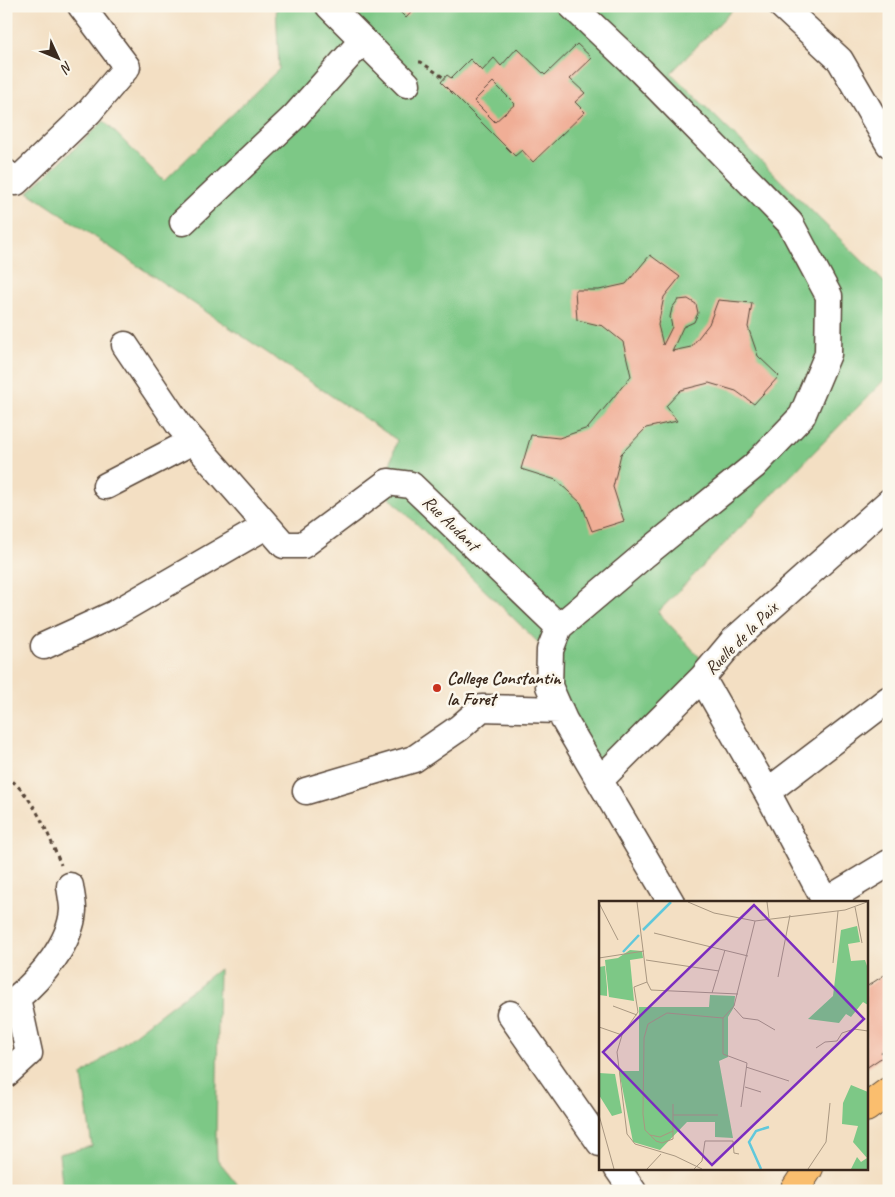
<svg xmlns="http://www.w3.org/2000/svg" width="895" height="1197" font-family="Caveat,sans-serif">
	<style>
		.green { fill: #7dc886; stroke: #5c7952 }
		.building { fill: #f0ae96; fill-rule: evenodd }
		.lines { fill: none; stroke-linecap: round; stroke-linejoin: round }
		.minor-casing { stroke: #574537; stroke-width: 29 }
		.major-casing { stroke: #574537; stroke-width: 30 }
		.path { stroke: #574537; stroke-width: 3; stroke-dasharray: 4 4; stroke-linecap: butt }
		.minor { stroke: #fff; stroke-width: 26 }
		.major { stroke: #fabe6e; stroke-width: 28 }
		.poi-dot { fill: #c8321e; stroke: #fbf7ec; stroke-width: 2 }
		.labels { text-anchor: middle; stroke-width: 5; stroke-linejoin: round; paint-order: stroke }
		.street-label { font-size: 18px; fill: #3b2a1e; stroke: #fbf7ec }
		.poi-label { font-size: 18px; font-weight: bold; fill: #3b2a1e; stroke: #fbf7ec; text-anchor: start }
		.inset-river { fill: none; stroke: #60c8db; stroke-width: 2.5 }
		.inset-road { fill: none; stroke: #a99781; stroke-width: 1 }
		.view { fill: #7b2cbf; fill-opacity: 0.15; stroke: #7b2cbf; stroke-width: 2.5 }
		.inset-edge { fill: none; stroke: #3b2a1e; stroke-width: 2.5 }
	</style>
	<rect width="100%" height="100%" fill="#fbf7ec"/>
	<filter id="ink" filterUnits="userSpaceOnUse"><feTurbulence type="fractalNoise" baseFrequency=".02" numOctaves="2"/><feDisplacementMap in="SourceGraphic" scale="10" xChannelSelector="R" yChannelSelector="G"/><feConvolveMatrix kernelMatrix="1 2 1 2 8 2 1 2 1" color-interpolation-filters="sRGB"/></filter>
	<filter id="wash" filterUnits="userSpaceOnUse"><feTurbulence type="fractalNoise" baseFrequency=".0096" numOctaves="4" result="noise"/><feDisplacementMap in="SourceGraphic" scale="20" xChannelSelector="R" yChannelSelector="G"/><feGaussianBlur stdDeviation="1.12" result="paint"/><feColorMatrix in="noise" values="0 0 0 0 0 0 0 0 0 0 0 0 0 0 0 0 0 1.4 0 .05"/><feComposite in="paint" operator="in"/></filter>
	<g filter="url(#wash)">
		<rect width="100%" height="100%" fill="#f3dfc3"/>
		<path class="green" d="M276,6H736L671,73L889,287V375L658,612L705,663L601,763L559,713L546,650L383,491L397,440L28,192L104,121L164,181L279,69Z
			M219,969L216,1135L217,1159L243,1191H63L59,1154L92,1146L82,1075Z"/>
		<g id="blocks">
			<path class="building" d="M394,6H417L406,18Z
				M577,44L592,58L570,79L585,93L575,102L585,112L533,162L522,150L515,156L441,82L447,75L451,78L470,59L482,71L494,58L501,66L517,48L545,75ZM493,82L515,104L495,122L474,101Z
				M650,255L680,277L664,297L658,325L663,345L672,327L670,317L672,308L678,300L688,299L696,304L698,313L694,322L683,327L672,351L691,347L709,324L718,300L752,303L748,327L758,356L779,376L754,404L736,391L709,383L681,390L666,406L677,421L646,428L621,454L613,487L624,521L592,531L581,503L556,480L521,469L531,435L559,438L588,428L631,376L623,342L603,326L577,320L575,290H599L626,284Z
				M889,972V1047L881,1052L884,1056L866,1068V987Z"/>
		</g>
	</g>
	<g filter="url(#ink)">
		<use href="#blocks" fill-opacity="0" stroke="#574537" stroke-width="1"/>
		<g class="lines">
			<defs>
				<path id="minor" d="M329,6L407,84
					M782,6L840,60L889,144
					M6,173L16,182L89,112L127,67L81,6
					M183,222L295,116L363,40
					M125,345L179,425L284,545H303L388,482L411,485L559,627L550,650L549,686L564,720L671,902
					M106,486L193,441
					M559,627L642,557L754,466L802,416L828,354L829,296L790,223L641,71L572,6
					M44,646L114,614L266,526
					M702,678L767,792L825,901
					M600,780L702,678L733,641L889,502
					M306,791L414,759L459,728L482,708L560,710
					M767,792L889,699
					M824,902L889,863
					M510,1014L600,1143
					M6,1074L29,1053L17,998C41,978 71,943 73,910C73,902 71,894 70,886
					M617,1168L633,1191"/>
				<path id="major" d="M866,1108L889,1091
					M794,1191L809,1168"/>
			</defs>
			<use href="#minor" class="minor-casing"/>
			<use href="#major" class="major-casing"/>
			<path class="path" d="M419,62H421L444,78
				M6,776C35,797 48,834 61,865"/>
			<use href="#minor" class="minor"/>
			<use href="#major" class="major"/>
		</g>
	</g>
	<circle class="poi-dot" cx="437" cy="688" r="5"/>
	<g class="labels">
		<g class="street-label">
			<text transform="translate(451 523) rotate(44)" y="6">Rue Audant</text>
			<text transform="translate(741 638) rotate(-45)" y="6">Ruelle de la Paix</text>
		</g>
		<g class="poi-label">
			<text x="447" y="684">College Constantin<tspan x="447" dy="21">la Foret</tspan></text>
		</g>
	</g>
	<g transform="translate(599 901)">
		<rect width="269" height="269" fill="#f3dfc3"/>
		<path d="M258,25L261,41L249,43L252,60L266,59L269,68V104L264,101L252,116L247,113L240,122L209,118L234,95L242,29ZM31,49L43,50L44,57L31,59L35,100L10,96L6,59L19,57ZM6,65L8,86V95L0,94V66ZM111,94L136,95L135,106L129,116V156L120,160L134,237L116,236V221H88L61,249L34,241L20,170H40V106H110ZM0,172L16,173L23,212L13,215L0,194ZM252,184L269,191V268H252L258,256L262,261L268,257L254,241L259,225L243,223L244,202Z" fill="#7dc886"/>
		<path class="inset-river" d="M44,29L72,1M24,51L40,34M162,268L150,241L157,230L170,226"/>
		<path class="inset-road" d="M38,1L48,81L52,89L139,93M89,1L115,12L156,20L246,9L268,1M168,1L170,17M0,2L19,39M256,6L263,42M55,32L149,55M0,57L45,50M47,59L120,70M234,62L239,10M179,76L191,14M48,81L35,86L39,111L23,134L18,151L28,233L36,243L76,255L103,268M113,92L126,49M14,105L38,114M135,107L144,117L159,119L176,129M0,126L23,134M217,147L226,141L238,140L243,132L255,128L269,130M147,166L190,180M146,186L162,191M74,203V238L63,242L57,240L46,229L44,213L45,137L49,123L68,112L124,117M142,206L148,162L124,153V117L135,105L156,20M0,214L15,268M74,214H119M51,234L61,236L74,230M48,268L62,253M95,268L103,260L106,240H134L135,252L140,253M209,268L227,241L231,202"/>
		<path class="view" d="M155,4L265,118L113,264L4,151Z"/>
		<rect width="269" height="269" class="inset-edge"/>
	</g>
	<rect width="895" height="1197" fill="none" stroke="#fbf7ec" stroke-width="25"/>
	<g transform="translate(58 58) rotate(134)" stroke="#fbf7ec" stroke-width="4" paint-order="stroke">
	<path d="M0-4L9 19L0 12L-9 19Z" fill="#3b2a1e"/>
	<text y="-8" font-size="14" font-weight="bold" text-anchor="middle" fill="#3b2a1e">N</text>
	</g>
</svg>
